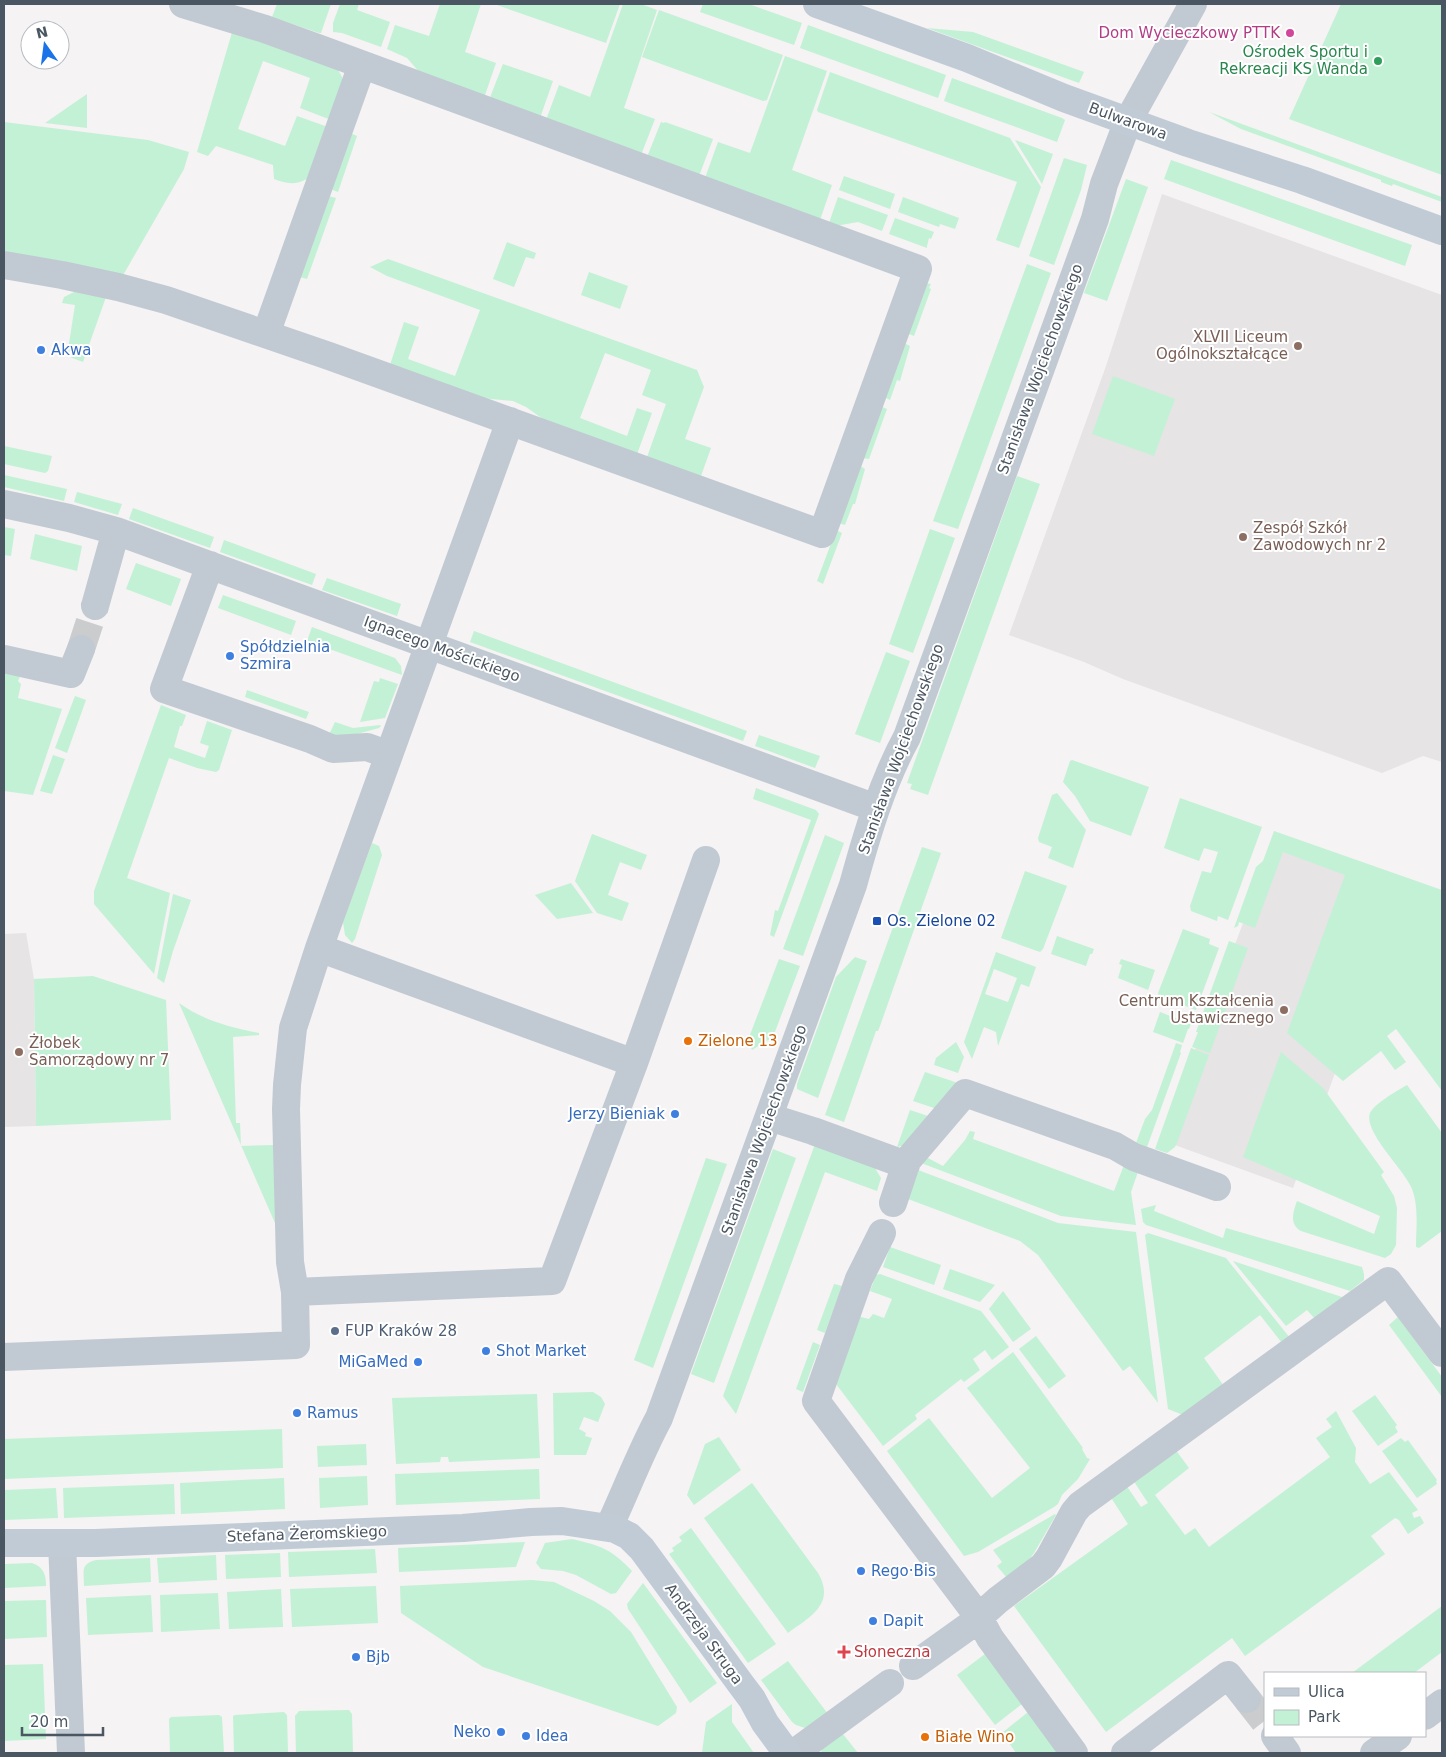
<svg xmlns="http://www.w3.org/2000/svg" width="1446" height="1757" font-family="'DejaVu Sans',sans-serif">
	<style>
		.education { fill: #e6e4e5 }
		.green { fill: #c3f1d5; fill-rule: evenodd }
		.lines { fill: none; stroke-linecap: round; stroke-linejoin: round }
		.street-tunnel { stroke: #caccce; stroke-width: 28; stroke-dasharray: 28 14; stroke-linecap: butt }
		.street { stroke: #c1cad2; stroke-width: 28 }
		.secondary { stroke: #c1cbd6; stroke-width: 28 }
		.hotel-dot { fill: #d1479c; stroke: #fff; stroke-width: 2 }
		.leisure-dot { fill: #2e9e5b; stroke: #fff; stroke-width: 2 }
		.education-dot { fill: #8d6e63; stroke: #fff; stroke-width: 2 }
		.shop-dot { fill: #3f7fe0; stroke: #fff; stroke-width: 2 }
		.transit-dot { fill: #1a4fb4; stroke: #fff; stroke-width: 2 }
		.food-dot { fill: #e8710a; stroke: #fff; stroke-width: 2 }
		.service-dot { fill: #5c6f8a; stroke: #fff; stroke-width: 2 }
		.health-dot { fill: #e0444e; stroke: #fff; stroke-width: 2 }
		.labels { text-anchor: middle; stroke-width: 4; stroke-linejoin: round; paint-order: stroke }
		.hotel-label { font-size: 15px; fill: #b23c85; stroke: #fff; text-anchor: end }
		.leisure-label { font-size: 15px; fill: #27864d; stroke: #fff; text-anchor: end }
		.street-label { font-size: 15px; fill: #4a5661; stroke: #fff }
		.education-label { font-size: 15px; fill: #785e54; stroke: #fff; text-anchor: end }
		.shop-label { font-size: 15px; fill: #366cbe; stroke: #fff; text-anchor: start }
		.transit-label { font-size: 15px; fill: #164399; stroke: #fff; text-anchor: start }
		.food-label { font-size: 15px; fill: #c56008; stroke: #fff; text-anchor: start }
		.service-label { font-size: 15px; fill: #4e5e75; stroke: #fff; text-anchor: start }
		.health-label { font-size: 15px; fill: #be3a42; stroke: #fff; text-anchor: start }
	</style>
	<rect width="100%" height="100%" fill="#f5f3f3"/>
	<path class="education" d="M1162,194L1442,295V762L1423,756L1382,773L1123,679L1084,662L1009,635L1106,366Z
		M1276,836L1406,879L1293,1188L1161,1140Z
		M26,933L34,979L36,1126L4,1127V934Z"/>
	<path class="green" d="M277,4H331L321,33H319L272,17Z
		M340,4H359L357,10L390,22L381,47L342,33L333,32V23Z
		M440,4H481L465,52L496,63L484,98L421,74L407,58L387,49L395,25L429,36Z
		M494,4H620L606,43Z
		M623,4H641L657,10L624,108L655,119L641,155L546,120L559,85L590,97Z
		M703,4H749L802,23L794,45L700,12Z
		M1341,4H1442V175L1289,119Z
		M659,10L783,55L767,100L763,101L642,57Z
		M808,25L946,75L938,98L800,48Z
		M927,28L973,32L1084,72L1079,83Z
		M233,29L337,68L342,77L343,84L331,120L300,108L310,78L263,61L238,129L285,146L297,116L328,127L307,179C295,185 287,184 274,179L273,165L216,146L208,156L197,152Z
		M785,56L827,71L792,170L832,185L820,220L705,178L718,142L750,153Z
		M503,64L553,81L540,118L489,100Z
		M830,72L1010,138L1041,187L1019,248L996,240L1017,182L818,112L817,110Z
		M952,78L1062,118L1065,120L1057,142L944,101Z
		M87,94V128L45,123Z
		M1209,112L1442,197V202L1393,184L1392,186L1381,182V180L1241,129Z
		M4,122L148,140L189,152L184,169L122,277L4,254Z
		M661,122L664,123L665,122L713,139L699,176L647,157Z
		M348,132L357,136L338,192L328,188Z
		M1015,140L1053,154L1042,184Z
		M1064,158L1087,165L1081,190L1054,265L1029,256Z
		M1171,160L1412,245L1405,266L1164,179Z
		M844,176L895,194L890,209L839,190Z
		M1126,179L1148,187L1107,301L1084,293Z
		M325,195L336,198L307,279L296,276Z
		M838,197L888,215L882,231L858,222L835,226L829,223Z
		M903,197L959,218L955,229L940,224L939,227L898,212Z
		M895,218L934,232L931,239L929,238L927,246V248L889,234Z
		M507,242L536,253L534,259L526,257L514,287L493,279Z
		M388,259L697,370L704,387L685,439L711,448L701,476L647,457L666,404L642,395L651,370L605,353L580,418L627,436L637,408L652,413L636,457L550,424L526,407L513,401L470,397L389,368L404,322L419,327L408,359L455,376L480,310L387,276L370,267Z
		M1027,264L1051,273L958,529L933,521Z
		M589,272L628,286L620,309L581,295Z
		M925,283L931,284L929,288L931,289L914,336L909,334L908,335Z
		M76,291L106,297L83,362L67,356L75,305L62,303L64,297Z
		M906,342V344L910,346L900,381L897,380L890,400L886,398L885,400L883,399Z
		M1113,376L1175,399L1154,456L1092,434Z
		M880,406L887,409L869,459L862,458Z
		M4,446L52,456L48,471L45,473L4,464Z
		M859,465L865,469L855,504H853L845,525L838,523Z
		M4,475L67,489L64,501L4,487Z
		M1017,476L1040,484L928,795L910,789L912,784L907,783Z
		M77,492L122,504L118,515L74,502Z
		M133,508L214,537L210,548L129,519Z
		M4,527L15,529L11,556L4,555Z
		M930,529L955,538L913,653L889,644Z
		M836,530L842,533L823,584L817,581Z
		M35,534L82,546L77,571L30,559Z
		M224,540L316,574L312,585L220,552Z
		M136,563L181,579L171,606L126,589Z
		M327,578L401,604L397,616L322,590Z
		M223,595L296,621L291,635L218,608Z
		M312,627L395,658L401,666L402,675L307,641Z
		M474,631L747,731L743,741L470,642Z
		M886,652L910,661L880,743L855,734Z
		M4,671L21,674L18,681L21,684L18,698L62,709L33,795L4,791Z
		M380,678L398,684L385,718L360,722L374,681L379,682Z
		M247,690L309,712L306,719L245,697Z
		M75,696L86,700L67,753L55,748Z
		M161,705L186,715L182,726H180L174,747L205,758L209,746L200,743L207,721L232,730L219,770L216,772L197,768L169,758L127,878L170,893L154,974L94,904V891Z
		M335,722L353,728L380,725L381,726L379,728L335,740L328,737Z
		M759,735L820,756L815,768L755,746Z
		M53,755L65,759L52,794L40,791Z
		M1072,760L1149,787L1131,836L1090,821L1075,796L1063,782L1070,761Z
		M756,788L816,810L819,814L774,937L770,935L775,910L778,911L811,820L753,799Z
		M1057,793L1086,830L1073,868L1048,858L1052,847L1039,842L1038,838L1052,795Z
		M1180,798L1262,827L1228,920L1218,916L1217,921L1191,911L1190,906L1202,871L1211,873L1218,852L1204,848L1199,861L1164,848Z
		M1274,831L1442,890V1091L1396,1029L1387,1036L1406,1062L1395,1070L1381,1051L1343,1081L1287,1033L1345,875L1283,852L1255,928L1239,922L1238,926L1234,928L1256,867L1263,861Z
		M592,834L647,855L641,870L620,862L608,895L629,903L622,921L597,913L575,881Z
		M825,835L844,843L803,956L783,949Z
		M372,843L379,846L382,855L355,939L352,943L345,935L343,922Z
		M922,847L941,853L880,1026L878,1031H876L844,1122L825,1115Z
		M1025,871L1067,886L1043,949L1040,952L1001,938Z
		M571,883L593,913L557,919L535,895Z
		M173,894L191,900L173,951L164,983L157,978Z
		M1183,929L1210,939L1209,944L1219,948L1196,1010L1159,996L1158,993Z
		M1057,936L1094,949L1092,954H1090L1086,966L1051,954Z
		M1229,941L1248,948L1210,1053L1192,1047L1198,1032H1196Z
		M996,952L1036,967L1029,987L1021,984L998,1046L996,1032L984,1027L972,1059L964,1042ZM994,969L1017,978L1008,1002L985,994Z
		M855,957L867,961L818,1098L797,1089V1084L836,977Z
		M779,959L800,966L773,1037L752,1050L748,1040Z
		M1121,959L1155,970L1148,990L1118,978L1122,965L1119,964Z
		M93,976L166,1000L171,1120L36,1126L34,979Z
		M179,1003C202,1020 232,1028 259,1033V1035L233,1037L236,1123H240L241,1146L274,1145L278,1222L275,1223Z
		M1160,1012L1191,1024L1189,1029H1188L1183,1043L1153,1032Z
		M956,1042L964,1057L958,1073L934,1065L936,1058Z
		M1176,1043L1182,1045L1180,1052L1181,1053L1147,1147L1136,1143L1145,1119L1152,1110Z
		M1191,1048L1209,1055L1177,1143L1175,1147L1167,1153L1155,1149Z
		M1281,1052L1323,1088L1384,1172L1381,1175L1394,1196L1397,1208L1396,1245L1391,1254L1385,1258L1301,1231C1289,1224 1293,1212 1297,1201L1374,1234L1380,1216L1243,1157Z
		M925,1072L958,1083L937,1109L913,1101Z
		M1407,1085L1442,1133V1231L1419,1248L1416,1247C1416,1229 1419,1207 1412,1189C1405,1170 1363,1132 1370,1113C1374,1104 1398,1090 1407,1085Z
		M910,1110L931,1117L905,1145L897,1147Z
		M970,1131L975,1132L973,1139L1114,1191L1124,1165L1140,1166L1131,1192L1136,1225L1061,1216L921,1163L926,1157L943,1166L965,1140Z
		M815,1144L875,1168L881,1178L877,1191L825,1172L736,1414L723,1396Z
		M773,1149L796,1158L714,1383L691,1374Z
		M706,1158L727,1164L653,1368L634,1360Z
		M918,1170L1058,1223L1136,1232L1158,1403L1130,1366L1123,1371L1038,1255L1020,1241L908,1199Z
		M1156,1205L1154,1211L1223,1238L1226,1228L1362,1267L1364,1274V1280L1350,1291L1146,1225L1143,1222L1141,1209Z
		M1148,1233L1226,1258L1290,1338L1282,1343L1260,1315L1204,1358L1224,1386L1183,1415L1168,1409L1145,1235Z
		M890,1247L941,1265L934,1285L883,1267Z
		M1233,1261L1342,1297V1299L1315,1319L1307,1310L1286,1326Z
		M950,1269L995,1285L980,1302L943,1289Z
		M880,1274L981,1311L1009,1347L992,1360L985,1350L973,1359L980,1370L964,1382L961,1379L915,1415L917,1419L883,1446L833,1380L857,1316L869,1319L873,1314L884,1318L892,1299L870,1291L876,1275Z
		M834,1284L842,1286L825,1333L817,1330Z
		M1003,1291L1031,1329L1013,1342L989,1309Z
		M1398,1317L1442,1377V1397L1389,1325Z
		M1036,1336L1066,1376L1049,1389L1019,1349Z
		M813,1342L820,1345L803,1392L796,1389Z
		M1013,1352L1083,1448L1082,1449L1087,1458L1090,1459L1078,1479L1062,1495L1058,1504L1054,1507L978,1552L964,1556L887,1451L929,1418L992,1498L1030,1468L967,1388Z
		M593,1392L601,1397L605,1404L598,1422L584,1417L579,1429L586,1433L585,1436L592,1438L586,1455H554L553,1393Z
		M537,1394L540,1458L449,1462L448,1457H441L440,1462L396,1464L392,1398Z
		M1375,1395L1397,1425L1395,1427L1398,1432L1378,1446L1352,1411Z
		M1336,1411L1356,1448L1355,1462L1370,1484L1389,1472L1418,1510L1412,1513L1414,1518L1420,1516L1424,1523L1408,1534L1399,1520L1395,1518L1371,1536L1385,1554L1245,1656L1232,1638L1106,1732L1014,1606L1128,1524L1110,1496L1126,1485L1141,1507L1148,1503L1133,1480L1175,1449L1189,1468L1155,1495L1185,1535L1195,1528L1209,1547L1330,1457L1316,1438L1332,1427L1326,1419Z
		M282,1429L283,1468L4,1479V1439Z
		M719,1437L741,1470L694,1505L687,1495L705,1444Z
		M1401,1438L1405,1442L1408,1440L1437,1480L1436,1481L1437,1484L1417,1498L1382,1451Z
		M366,1444L367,1465L318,1467L317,1446Z
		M539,1469L540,1499L396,1505L395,1474Z
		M367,1476L368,1505L320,1508L319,1478Z
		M284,1478L285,1509L181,1514L180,1483Z
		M752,1483L818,1573C836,1604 810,1617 788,1633L704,1518Z
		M174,1484L175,1514L64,1518L63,1488Z
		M56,1488L58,1518L4,1520V1490Z
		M1055,1514L1056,1515L1034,1553L1028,1561L1007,1578L997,1566L1002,1562L993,1550Z
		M691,1528L776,1644L748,1663L669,1554L674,1551L672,1548L682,1541L679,1537Z
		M572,1539C602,1546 611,1549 632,1571L616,1593L611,1594L576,1575L563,1571L541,1569L536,1563L545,1543Z
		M525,1542L516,1567L399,1572L398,1548Z
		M375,1549L377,1573L289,1577L288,1552Z
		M280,1553L281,1577L226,1579L225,1555Z
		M216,1555L217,1580L159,1583L157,1558Z
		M150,1558L151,1582L84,1586C84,1571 80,1564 96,1560Z
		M32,1563C44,1567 46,1575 46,1586L4,1588V1564Z
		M532,1580L554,1582L594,1601L610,1611L631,1632L677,1707L676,1713L658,1726L483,1667L401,1613L400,1586Z
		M643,1583L717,1683L690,1703L628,1609L627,1604Z
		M376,1586L378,1623L292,1627L290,1589Z
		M281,1589L283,1627L229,1629L227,1592Z
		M218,1593L220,1629L161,1632L160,1595Z
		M151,1595L153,1632L88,1635L86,1598Z
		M46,1600L47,1637L4,1639V1601Z
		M1442,1606V1652L1414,1673H1352Z
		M985,1654L1022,1704L995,1725L957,1675Z
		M788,1661L831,1718L805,1728L796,1725L792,1722L761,1680Z
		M43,1664L46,1739L4,1741V1665Z
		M732,1704V1722L754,1753H702L706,1722Z
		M349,1710L352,1714L353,1753H296L295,1716L299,1711Z
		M284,1712L287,1715L288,1753H234L233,1716L235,1715Z
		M1028,1712L1058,1753H1016L1002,1733Z
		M219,1715L222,1717L224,1753H170L169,1719L171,1717Z
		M839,1729L858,1753H821L822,1749Z"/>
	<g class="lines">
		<path class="street-tunnel" d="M81,649L95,606
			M1247,1699L1265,1722"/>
		<path class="street" d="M4,265L62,275L118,287L166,300L329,356L822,534L918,269L320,49L265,29L183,4
			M266,334L362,65
			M4,504L69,518L116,531L876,808
			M210,565L164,689L310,739L333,749L367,747L389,755
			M95,606L116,531
			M4,659L71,674L81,649
			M319,948L634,1063
			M769,1117L813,1131L906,1165
			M893,1203L907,1161L965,1093L1115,1146L1134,1157L1217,1187
			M882,1233L859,1279L816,1401L978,1616L990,1638L1074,1753
			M295,1292L552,1281L634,1063L706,860
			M4,1357L296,1345L295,1292L290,1262L286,1109L287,1085L293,1028L319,948L510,421
			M609,1527C626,1491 640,1453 659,1418L853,885C867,834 882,783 907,737L1095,219L1104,184L1128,121L1193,4
			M62,1543L71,1753
			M913,1666L969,1626L998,1600L1043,1566L1049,1558L1074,1512L1080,1505L1388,1281L1442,1353
			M1425,1716L1442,1703
			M1275,1736L1287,1753
			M794,1753L890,1683
			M1125,1753L1228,1675L1247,1699
			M1374,1753L1398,1736"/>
		<path class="secondary" d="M817,4L967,58L1064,98L1188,143L1302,180L1442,231
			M4,1543H96L463,1528L531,1522L562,1521L615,1529L629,1536L642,1549L740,1683L752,1699L765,1723L787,1753"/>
	</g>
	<circle class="hotel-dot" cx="1290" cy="33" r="5"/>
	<circle class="leisure-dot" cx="1378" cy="61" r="5"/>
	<g class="education-dot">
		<circle cx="1298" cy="346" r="5"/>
		<circle cx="1243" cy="537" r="5"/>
		<circle cx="1284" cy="1010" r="5"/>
		<circle cx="19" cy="1052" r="5"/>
	</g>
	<g class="shop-dot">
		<circle cx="41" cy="350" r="5"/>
		<circle cx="230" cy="656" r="5"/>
		<circle cx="675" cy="1114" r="5"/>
		<circle cx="486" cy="1351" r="5"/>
		<circle cx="418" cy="1362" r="5"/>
		<circle cx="297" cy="1413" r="5"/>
		<circle cx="861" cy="1571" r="5"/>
		<circle cx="873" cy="1621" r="5"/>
		<circle cx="356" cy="1657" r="5"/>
		<circle cx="501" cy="1732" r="5"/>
		<circle cx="526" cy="1736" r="5"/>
	</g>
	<rect class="transit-dot" x="872" y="916" width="10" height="10" rx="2.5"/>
	<g class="food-dot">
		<circle cx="688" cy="1041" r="5"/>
		<circle cx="925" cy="1737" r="5"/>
	</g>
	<circle class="service-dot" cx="335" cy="1331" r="5"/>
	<path class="health-dot" d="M841.5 1644.5h5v5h5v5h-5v5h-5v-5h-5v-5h5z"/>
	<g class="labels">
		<g class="hotel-label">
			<text x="1280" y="38">Dom Wycieczkowy PTTK</text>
		</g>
		<g class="leisure-label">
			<text x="1368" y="57">Ośrodek Sportu i<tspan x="1368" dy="17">Rekreacji KS Wanda</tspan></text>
		</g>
		<g class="street-label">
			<text transform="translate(1128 121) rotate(20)" y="5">Bulwarowa</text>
			<text transform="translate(1040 369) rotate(-70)" y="5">Stanisława Wojciechowskiego</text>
			<text transform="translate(442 649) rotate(20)" y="5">Ignacego Mościckiego</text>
			<text transform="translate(901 749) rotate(-70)" y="5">Stanisława Wojciechowskiego</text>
			<text transform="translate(764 1130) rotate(-70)" y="5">Stanisława Wojciechowskiego</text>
			<text transform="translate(307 1534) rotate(-2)" y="5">Stefana Żeromskiego</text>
			<text transform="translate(704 1634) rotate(54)" y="5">Andrzeja Struga</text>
		</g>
		<g class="education-label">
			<text x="1288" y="342">XLVII Liceum<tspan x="1288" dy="17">Ogólnokształcące</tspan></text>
			<text x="1253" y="533" text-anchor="start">Zespół Szkół<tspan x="1253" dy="17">Zawodowych nr 2</tspan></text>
			<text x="1274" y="1006">Centrum Kształcenia<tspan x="1274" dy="17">Ustawicznego</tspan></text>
			<text x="29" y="1048" text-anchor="start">Żłobek<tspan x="29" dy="17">Samorządowy nr 7</tspan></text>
		</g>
		<g class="shop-label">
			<text x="51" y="355">Akwa</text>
			<text x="240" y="652">Spółdzielnia<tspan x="240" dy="17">Szmira</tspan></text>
			<text x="665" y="1119" text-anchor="end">Jerzy Bieniak</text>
			<text x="496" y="1356">Shot Market</text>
			<text x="408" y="1367" text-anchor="end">MiGaMed</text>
			<text x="307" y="1418">Ramus</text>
			<text x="871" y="1576">Rego·Bis</text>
			<text x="883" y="1626">Dapit</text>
			<text x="366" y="1662">Bjb</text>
			<text x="491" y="1737" text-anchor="end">Neko</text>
			<text x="536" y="1741">Idea</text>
		</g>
		<g class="transit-label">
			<text x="887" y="926">Os. Zielone 02</text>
		</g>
		<g class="food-label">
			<text x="698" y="1046">Zielone 13</text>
			<text x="935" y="1742">Białe Wino</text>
		</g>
		<g class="service-label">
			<text x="345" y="1336">FUP Kraków 28</text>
		</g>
		<g class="health-label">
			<text x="854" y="1657">Słoneczna</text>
		</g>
	</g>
	<rect width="1446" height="1757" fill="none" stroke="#4a5661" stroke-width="10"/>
	<rect x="1264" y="1672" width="162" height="65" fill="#ffffff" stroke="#b7bbc0"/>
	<rect x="1274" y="1688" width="25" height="8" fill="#c1cbd6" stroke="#b7bbc0"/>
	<text x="1308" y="1697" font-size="15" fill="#4a5661">Ulica</text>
	<rect x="1274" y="1710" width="25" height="15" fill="#c3f1d5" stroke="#b7bbc0"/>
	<text x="1308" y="1722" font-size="15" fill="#4a5661">Park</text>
	<g transform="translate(45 45) rotate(346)"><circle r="24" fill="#ffffff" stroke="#b7bbc0"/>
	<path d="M0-4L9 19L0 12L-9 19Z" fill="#1a73e8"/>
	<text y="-8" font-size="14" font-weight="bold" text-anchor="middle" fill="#4a5661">N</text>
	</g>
	<path d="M22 1727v8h81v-8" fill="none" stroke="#4a5661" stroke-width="2.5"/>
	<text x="30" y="1727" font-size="15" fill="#4a5661" stroke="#ffffff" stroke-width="4" paint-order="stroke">20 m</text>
</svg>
